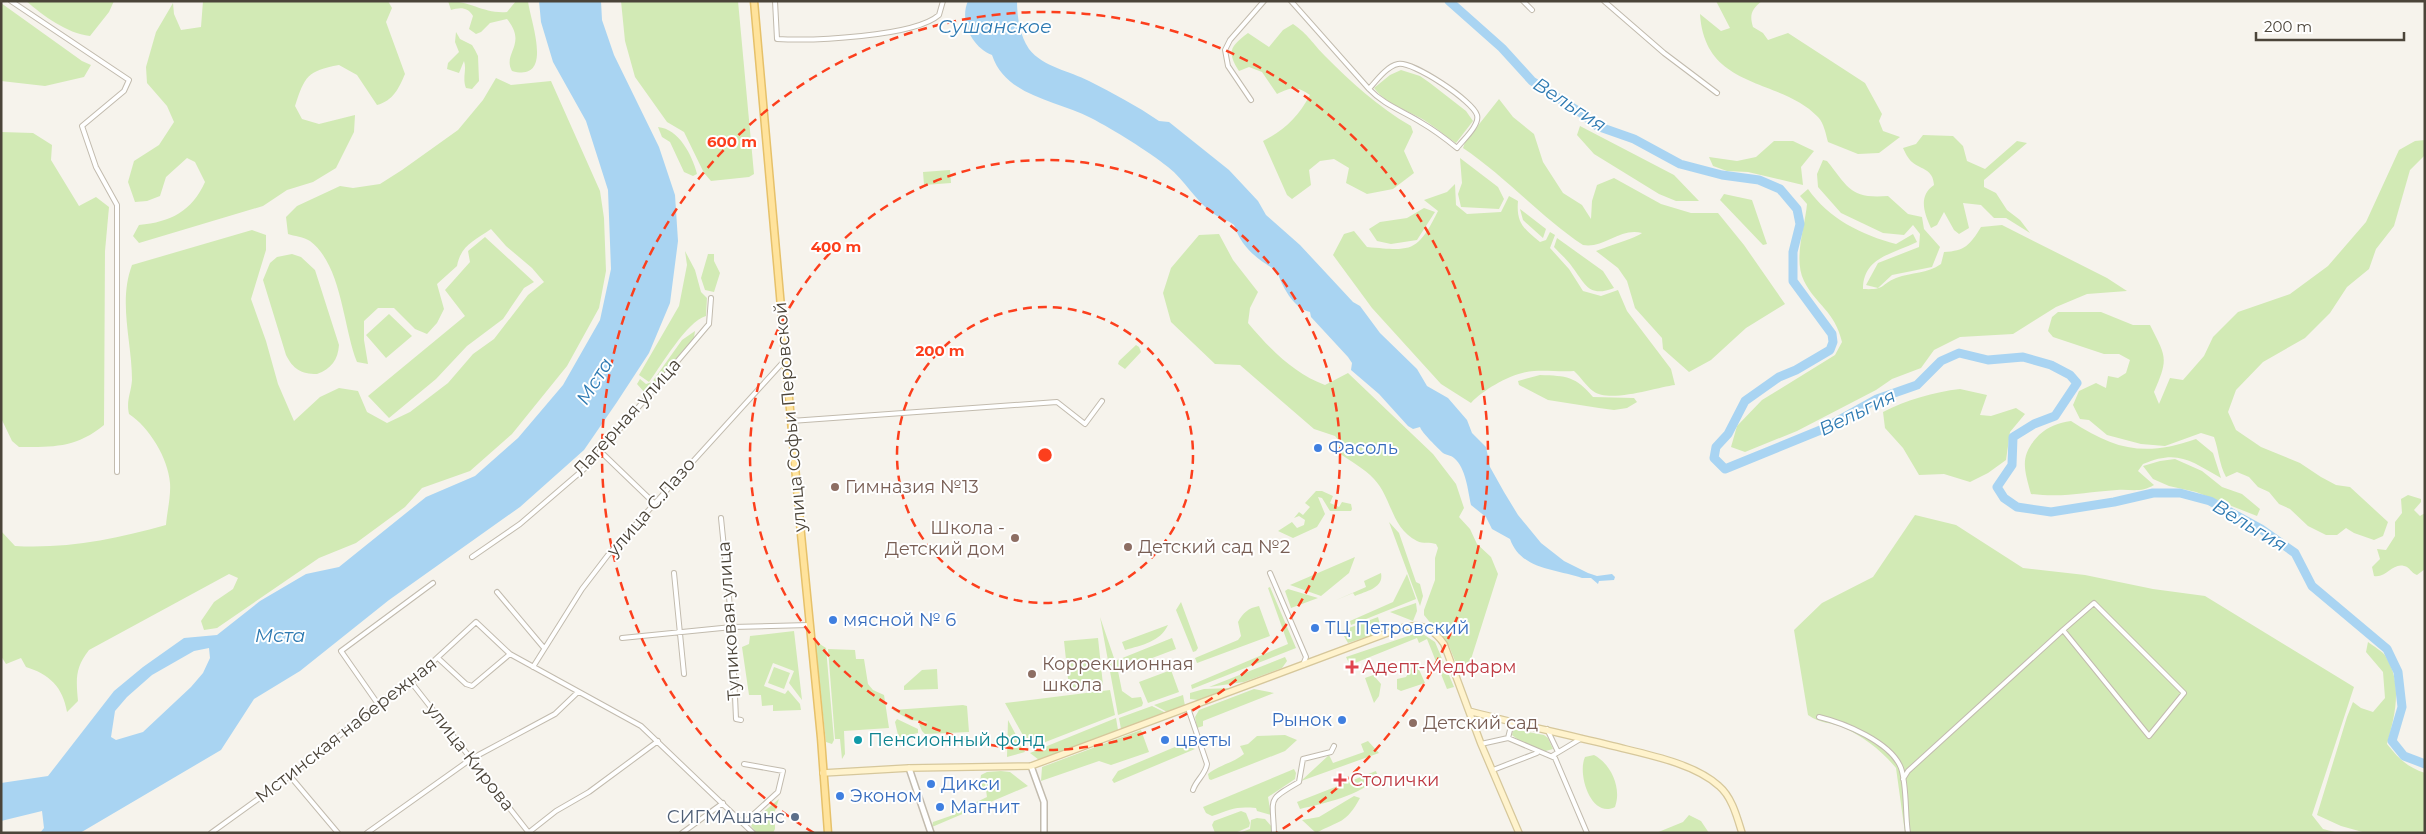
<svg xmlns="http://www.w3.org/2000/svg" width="2426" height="834" font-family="Montserrat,sans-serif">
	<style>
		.green { fill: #d2eab5 }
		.water { fill: #a9d4f2; fill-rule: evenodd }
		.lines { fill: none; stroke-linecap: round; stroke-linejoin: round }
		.river { stroke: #a9d4f2; stroke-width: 9 }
		.minor-casing { stroke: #c2bbae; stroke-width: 6 }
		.tertiary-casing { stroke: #c2bbae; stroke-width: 8 }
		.secondary-casing { stroke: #d6c79b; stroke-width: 8 }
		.primary-casing { stroke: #e6c16a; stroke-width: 9 }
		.minor { stroke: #fff; stroke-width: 4 }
		.tertiary { stroke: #fff; stroke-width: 5 }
		.secondary { stroke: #fff3cd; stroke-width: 5.5 }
		.primary { stroke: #ffe39c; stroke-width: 6 }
		.ring { fill: none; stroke: #fc3f1d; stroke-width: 2.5; stroke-dasharray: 9 6 }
		.shop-dot { fill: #3f7fe0; stroke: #fff; stroke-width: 2 }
		.education-dot { fill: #8d6e63; stroke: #fff; stroke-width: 2 }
		.health-dot { fill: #e0444e; stroke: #fff; stroke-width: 2 }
		.culture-dot { fill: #0f9aa8; stroke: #fff; stroke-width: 2 }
		.service-dot { fill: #5c6f8a; stroke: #fff; stroke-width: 2 }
		.labels { text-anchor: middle; stroke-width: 4; stroke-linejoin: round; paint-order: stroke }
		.street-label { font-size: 18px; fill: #4b4439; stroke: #fff }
		.shop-label { font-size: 18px; fill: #366cbe; stroke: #fff; text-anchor: start }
		.education-label { font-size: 18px; fill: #785e54; stroke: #fff; text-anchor: start }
		.health-label { font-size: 18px; fill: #be3a42; stroke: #fff; text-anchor: start }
		.culture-label { font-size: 18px; fill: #0d838f; stroke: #fff; text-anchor: start }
		.service-label { font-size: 18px; fill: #4e5e75; stroke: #fff; text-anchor: end }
		.water-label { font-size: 19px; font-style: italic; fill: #2e7ab2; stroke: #fff }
		.centre { fill: #fc3f1d; stroke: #fff; stroke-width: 2.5 }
		.ring-label { font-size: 15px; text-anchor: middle; font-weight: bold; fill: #fc3f1d; stroke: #fff; stroke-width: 4; stroke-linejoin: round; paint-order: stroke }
	</style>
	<rect width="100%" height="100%" fill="#f6f3ec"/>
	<path class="green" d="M26,1H114L109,12L90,36C66,33 44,16 26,1Z
		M203,1H388L392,8L386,22L405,74C399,88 393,101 377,105L357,75L339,65C307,71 305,76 295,106L302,119L319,124L355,115L354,132L336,168L313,182L287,190L263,206L139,243L133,236L139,225C171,222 192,211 205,182L195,162L187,158L166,177L160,196L147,201L135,202L128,182L134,161L159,145L174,122L167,106L147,83L146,67L156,32L173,3L174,14L181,30L201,27Z
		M448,1C471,1 484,14 507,12L516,1H528C530,20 555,83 512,71C502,53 528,45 507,19L490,23L481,32L476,34L469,29L473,16C468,7 460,7 451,10Z
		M621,1H738L754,174L749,177L711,181L704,173L684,132L667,122L635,77L625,41Z
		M1716,1H1762C1752,9 1749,14 1753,27L1763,33L1768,40L1788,33L1865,83L1882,114L1879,121L1883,131L1900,137L1879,153L1858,154L1828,142C1826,135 1824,123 1818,117C1780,77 1705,91 1700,14L1721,31L1730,28Z
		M1,3L82,61L91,65L84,77L45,86L1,81Z
		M1293,24C1309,35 1312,43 1325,56C1352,83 1378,107 1411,126L1413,132L1404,151L1414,173L1393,189L1367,194L1346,183L1349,168L1334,159L1320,161L1309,170L1311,185L1292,199L1287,195L1263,141C1285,130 1298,117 1310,95C1297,86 1291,87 1277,94L1262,72L1249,67L1239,71C1226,51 1231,46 1248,33L1269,47L1283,30Z
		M456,32L460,39L472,45L475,50L478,56L479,81L472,89L466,88C462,78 467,70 464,61L459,73L447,69L448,63L459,52L455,42Z
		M1401,70L1420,76L1430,83L1466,111L1473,121L1456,143C1446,137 1437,128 1427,122C1409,110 1388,106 1374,88L1390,75Z
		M496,78L511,85L551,81L600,191L604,218L606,271L599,308L567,366L512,434L470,471L422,488L405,507L356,543L319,558L217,628L204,630L201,621L214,602L233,589L238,578L229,574L89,650C75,668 76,679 78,701L67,712C63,687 49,674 26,667L21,658L6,664L1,656V531L15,546C66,549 116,539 166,525C167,512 171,496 170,483C168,458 149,427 129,414C126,400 131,394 132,380C132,342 118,302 132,265L252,230L266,235V250L251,299L266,341L278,384L294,421L320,397L339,388L358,391L367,412L387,423L410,412L448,383L473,354L494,339L528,295L544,282L532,268L506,246L491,229C474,241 461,245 457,266L437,284L444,309L437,323L427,334L415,329L394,308H378L364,321V340L368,364L357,362C343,327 342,265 310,241C304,237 294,236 288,234L286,217L297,206L340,186L353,188L380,184L402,170L458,130L483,100Z
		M1499,99L1513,117L1534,134L1543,162L1563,193L1582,205L1591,219L1592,201L1597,185L1614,178L1661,204L1691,213H1718L1744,245L1785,304L1746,328L1711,360L1689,372L1663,349L1662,338L1635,308L1627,281L1618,268L1596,251C1606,247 1638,237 1642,233C1621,227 1603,249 1583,245C1540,216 1506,177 1463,148L1465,142Z
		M1580,126L1674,175L1699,201H1676L1659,194L1594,154L1577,135Z
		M658,127C679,129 692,155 697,174L693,176L684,172L670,142L662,137Z
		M1,132L33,133L52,145L51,160L79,206L96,197L109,207L105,251L104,425C76,448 54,447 19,447L12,441L1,418Z
		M1923,135L1953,136L1963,146L1967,161L1985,169L2017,141L2027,143L1984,180V187L1996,193L2007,210L2020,220L2030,233L2006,218H1994L1981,205L1963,203L1969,228L1959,234L1954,230L1944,212L1937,225L1931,228C1924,213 1918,196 1934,185C1933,169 1922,170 1912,162C1908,159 1905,152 1903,148L1916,144Z
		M2425,140V155L2410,170L2394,226L2376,249L2369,269L2347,287L2330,313L2305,338L2263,362L2236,390L2228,412L2236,430L2261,447L2300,463L2321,477L2336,485L2350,487L2388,522L2383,536L2374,540L2354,533L2346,528L2337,535H2326L2308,526L2290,509L2279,504L2269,492L2258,487L2249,477L2237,472L2226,477C2219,464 2219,451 2214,437L2201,433L2165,446L2141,444L2107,435L2089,420L2080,419L2073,405L2079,391L2096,383L2106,388L2108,376L2118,378L2126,373L2130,360L2119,354H2104L2053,337L2048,331L2052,317L2058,312H2101L2133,325H2150C2166,357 2169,358 2154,392L2159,404L2170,378L2183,380L2204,356L2213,337L2238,312L2290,294L2328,266L2366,222L2399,150L2415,141Z
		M1774,141H1793L1814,151L1801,167L1803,185L1748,172L1727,171L1713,166L1709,157L1737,161L1756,157Z
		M1460,158L1498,187L1504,199L1499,209L1461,207L1458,194L1462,183Z
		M1823,160L1827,161C1849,188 1850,199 1888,196L1908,214L1922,217L1924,229L1940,247L1932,267L1892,275L1878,288L1866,285L1878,263L1919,247L1920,234L1913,225L1904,235L1883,233L1841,213L1818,187L1817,174Z
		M950,170L951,183L924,185L923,172Z
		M1455,184L1456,205L1467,214L1501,212L1509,196L1518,201C1516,223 1524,229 1540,242L1546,240L1550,232L1555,235L1550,248L1569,269L1583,291L1601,296L1618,290L1627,311L1671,369L1675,385C1657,387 1609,404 1593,391C1586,386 1581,377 1574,371C1560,372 1547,370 1534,371C1514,372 1484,389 1471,403L1441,384L1372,308L1333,255L1344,234L1354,231L1367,247C1412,251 1417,253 1438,211L1424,200L1447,192Z
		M1808,189C1829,219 1862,235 1896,244L1913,234L1917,242C1893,254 1863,257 1863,289C1887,290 1879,285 1896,278C1912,272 1927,274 1941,264L1944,252C1965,251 1970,245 1981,227L2002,225L2107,278L2127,291L2087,294L2056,307L2013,334L1960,337L1934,350L1921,368L1892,379L1876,390L1797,431L1745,452L1731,447L1737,426L1762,400L1835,355L1842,342C1835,311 1816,305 1804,281C1793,259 1805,227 1807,204L1800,196Z
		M1724,194L1752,200L1767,244L1763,245L1720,200Z
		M1424,208L1435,212L1417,240L1391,244L1377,241L1369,229L1380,222L1407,218Z
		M1520,209L1546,229L1543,238L1523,220Z
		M1219,234L1233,260L1258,292L1250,308L1248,323C1269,348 1294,374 1325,385L1348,373L1433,454L1456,484L1464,508L1459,517L1470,529L1477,544L1491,557L1498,574L1466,675L1460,673L1449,646L1424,615V610L1435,580V558L1438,548L1436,544C1430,542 1423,544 1417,541C1391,528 1392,498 1374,479C1365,469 1350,461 1339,453V441L1335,436L1314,429L1240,365L1215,364L1171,322L1163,293L1171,268L1199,235Z
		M485,237L534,282L524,288L503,319L467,346L436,379L389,418L368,396L465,316L445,290L470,262L468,251Z
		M1557,238L1603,271L1614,288C1589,298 1585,284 1573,268C1568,260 1560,254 1554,247Z
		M685,251L695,270L701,292L707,298L706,316C686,322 662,365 649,382L639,375L679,306L687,265Z
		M292,254L301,257L315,270L339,345C338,360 331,369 317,374C301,374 293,369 286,355L263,280L270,263L277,257Z
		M708,254H714V261L720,273L714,292L705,290L701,278Z
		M389,314L412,336L386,358L366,335Z
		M695,331L694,338L690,344L645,393L637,384L640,379L646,384L652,382L682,340Z
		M1136,345L1139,347L1141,352L1125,369L1118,364L1119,361Z
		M1540,375C1567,376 1575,376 1593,397L1634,398L1637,402L1627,408L1614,410L1599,408L1548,400L1519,385L1518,381Z
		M1960,389L1987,395L1980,415L1991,416L2016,408L2025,414L2010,432L2006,460L1988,473L1970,482L1944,474L1919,475L1903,448L1885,428L1883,412C1906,400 1934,392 1960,389Z
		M2071,421C2115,450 2145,457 2196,439L2213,453L2221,478C2191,461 2178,449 2143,464L2138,471L2154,485C2141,493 2131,489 2117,490C2085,492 2064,498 2031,494C2024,468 2019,456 2039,435C2049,426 2058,423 2071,421Z
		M2175,459L2202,471L2222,487L2242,494L2260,509L2257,516L2196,492L2169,486L2153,479L2143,466L2160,461Z
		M1316,491H1322L1333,496L1330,503L1339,507L1342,502L1351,504L1352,509L1351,511H1330L1322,498L1318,497L1325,514L1317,527L1293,538L1278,531L1292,522L1297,528L1304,525L1305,520L1299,516L1294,518L1299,512L1303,515L1310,507L1305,503Z
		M2408,495L2421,499V502L2414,510L2420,516L2425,513V569L2417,575C2411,573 2410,567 2404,566C2392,563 2387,578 2374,576L2372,567L2380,559L2377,549L2386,550L2395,536V522L2402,513L2401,499Z
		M1915,515L1956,525L2023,568L2085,575L2153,589L2205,596L2354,687L2312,815L2323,829L2339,833H1905L1896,768C1883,752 1863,736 1844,728C1831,722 1821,724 1808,715L1794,630L1822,603L1873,577Z
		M1389,522L1399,533L1416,582L1420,584L1423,596L1420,606Z
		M1355,557L1349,573L1321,596L1290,585Z
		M1381,573C1384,588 1367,591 1355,596L1353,593L1334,601L1366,587L1364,581Z
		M1407,574L1416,599L1351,625L1350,621L1393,602Z
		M1270,587L1296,648L1192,689L1191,685L1288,644L1268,588Z
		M1288,589L1318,598L1291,608L1285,591Z
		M1181,602L1198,648L1196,651L1193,652L1176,610Z
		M1416,603L1417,611L1413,621L1390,612Z
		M1259,606L1270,636L1197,663L1195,658L1238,640L1241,636L1238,622C1243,613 1248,608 1259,606Z
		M1100,617L1115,661L1172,638L1176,649L1118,671L1122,691L1132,698L1141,697L1143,703L1142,706L1118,715Z
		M1378,617L1382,632L1348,643L1341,631Z
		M1168,625C1160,642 1142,645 1125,650L1122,642Z
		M794,631L802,700L789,683L794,671L773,663L764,686L785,694L788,690L800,704L801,710L773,711V705L762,706L761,695H749L742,647L749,644L750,636Z
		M1420,632L1435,642L1454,687L1447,689L1427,639L1419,643L1417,638L1350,665L1346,657Z
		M1098,638L1103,685L1069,688L1064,641Z
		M815,641L826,648L834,740L832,744L826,742Z
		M2368,642C2374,647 2383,651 2386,657C2403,684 2395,716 2387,744C2399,759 2407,767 2425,773V833H2366L2341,826L2317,815L2347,717L2353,702L2361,708L2373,712L2385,698L2383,672L2366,652Z
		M828,649L855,650L856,659H864L868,684L873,690L884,695L889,728L844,731L845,754L842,759L840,739H835Z
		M1285,657L1287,661L1282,668L1244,682L1209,687Z
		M1417,665L1425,683L1401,691L1397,689V679L1406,677L1412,667Z
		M774,667L790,673L784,689L768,683Z
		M937,669L938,689L904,690V686L922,670Z
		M1171,670L1179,692L1148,703L1139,682Z
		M1376,674L1375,677L1381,684L1379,696L1374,703L1365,678Z
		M1232,688L1198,700L1190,699V693L1204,689Z
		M1254,689L1274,693L1203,721V726L1197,728L1195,717L1199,710Z
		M1110,690L1115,715L1030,748L1005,703Z
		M1183,695L1185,706L1167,712L1154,705Z
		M963,705L967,706L969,732L925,734L922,731L919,724L928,722L910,720L893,710Z
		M1152,706L1166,713L1121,729L1119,718Z
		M1116,718L1118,730L1039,760L1030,753Z
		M897,719L918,729V733L900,737L898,735L895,722Z
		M1008,720L1025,752L1007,757Z
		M1513,729L1544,735L1548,738L1553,749L1542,752L1521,742L1512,735Z
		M1141,730L1149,752L1111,765L1099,761L1041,781L1042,767Z
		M1285,735L1297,740L1285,751L1211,780L1209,779L1208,774C1219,765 1233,763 1244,754L1240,746L1248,744L1257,736Z
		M1368,741L1379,753L1301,781L1329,755L1333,763L1364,752L1361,744Z
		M1182,744L1195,749L1114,783L1112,780L1118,771Z
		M1594,755C1611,764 1622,788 1615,807C1591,819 1577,774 1585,757Z
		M1294,769L1296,773L1295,779L1268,797L1271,815L1257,811L1256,808C1236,806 1231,809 1212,816L1206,813L1203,807Z
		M1001,771L1010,772L1028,786L932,827L933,822L956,814L953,804L955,803L960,810L987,797L986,790H979L981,775L987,772Z
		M1376,771L1378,777C1359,796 1325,803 1300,809L1297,802Z
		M1354,796L1360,798C1346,824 1340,820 1316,833L1302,820L1319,817Z
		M779,799L775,811V829L773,833H757L751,826L757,817Z
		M1241,811L1246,813L1250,823L1249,827L1235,833H1215L1212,825L1214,821Z
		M1689,815L1701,821L1709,833H1656L1683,822Z
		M1257,818L1265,819L1272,827L1271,833H1239L1250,829L1251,820Z"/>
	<path class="water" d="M539,1H601L602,20L614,55L659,147L675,195L678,241L670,303L649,353L617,402L584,450L520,507L389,600L300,671L254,699L221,750L80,833H40L44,828L42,811L1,821V783L48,776L114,691L143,667L184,638L217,635L260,601L306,574L339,567L426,497L475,476L518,438L563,385L600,320L611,269L608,190L586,121L553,62L541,22ZM209,648L210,658L203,673L191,687L143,732L116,740L111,737L115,711L127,697L152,675L194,651Z
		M968,1H1017C1017,17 1020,36 1029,49C1043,67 1070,71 1089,81C1113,93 1137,106 1159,121L1169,122L1229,170L1258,201L1266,215L1300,245L1353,302L1360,306L1380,333L1417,369L1427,386L1448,398L1467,420L1472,433L1486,447L1490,467L1504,492L1518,515L1541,543L1564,561L1588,573L1597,576L1612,574L1615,577L1614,580L1599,581L1598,584L1591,578H1582C1556,569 1521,570 1510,539L1492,529L1486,517L1471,505C1468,491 1466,468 1454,458C1451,455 1446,455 1443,453C1438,448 1422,433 1420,427L1413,429L1408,426L1379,394L1351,370L1352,363L1348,357L1311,317L1310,312C1293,308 1282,286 1277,271C1257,259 1242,248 1234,225C1228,220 1220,218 1214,214C1196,202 1185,180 1168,167C1148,151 1114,130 1091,118C1057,100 1006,97 992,55C972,47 959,21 968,1Z"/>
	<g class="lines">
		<path class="river" d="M1449,1L1502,48L1532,81L1581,113L1597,126L1634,139L1680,164L1722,175L1759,180L1780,189L1797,209L1800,224L1793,252V281L1832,334L1833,342L1830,350L1796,370L1779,377L1745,401L1728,434L1716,447L1714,458L1725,469L1823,429L1877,399L1917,385L1941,361L1959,353L1988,360L2023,357L2051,365L2070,375L2077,383L2055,416L2034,424L2013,437L2012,465L1997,487L2004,498L2017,507L2051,512L2114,502L2153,493H2180L2210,501L2261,529L2295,553L2312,586L2387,649L2398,672L2402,707L2392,741L2404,756L2425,764"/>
		<defs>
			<path id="minor" d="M11,1L129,80L124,91L82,126L96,167L117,205V472
				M775,1L777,39C811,41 914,37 939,15L943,1
				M1291,1L1369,89C1384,105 1403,111 1422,123C1434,130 1446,139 1457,148C1463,140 1480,125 1477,115C1473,101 1413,61 1398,64C1387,66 1376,81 1369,89
				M1523,1L1532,10
				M1604,1L1664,53L1717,93
				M1251,100L1228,66L1225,50L1230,40L1264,1
				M791,421L1057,402L1085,424L1102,401
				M600,451L654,503
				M721,518L732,627L736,719L741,720
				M472,557L520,524L591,463L709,324L711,298
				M674,573L684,674
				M1270,573L1306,657L1303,665
				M497,592L544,648
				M622,638L732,627L809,625
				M439,659L466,684L472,686L510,654
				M533,667L582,589L608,555L785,360
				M411,682L529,833
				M378,704L341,651L433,583
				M1188,708L1207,764C1206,774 1196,780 1193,790
				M1819,717C1844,723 1891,742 1901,768C1907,785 1905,814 1908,833
				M1547,729L1558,752
				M1508,738L1512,722
				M1481,744L1508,738L1555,758L1587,833
				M1552,756L1582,738
				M744,764L783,771L778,792L744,823
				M1493,770L1537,753
				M290,776L338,833
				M1903,779L1908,771L2063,630L2149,736L2184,693L2094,603L2063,630
				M211,833L290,776L378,704L411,682L476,622L510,654L641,726L753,833
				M367,833L471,759L555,714L578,692
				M528,833L556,811L589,792L658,741
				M682,833L723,803
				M1274,833C1273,797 1266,801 1299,782L1303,759L1331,752L1334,746"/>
			<path id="tertiary" d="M1031,766L1044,802V833
				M909,768L931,833"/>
			<path id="secondary" d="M1469,711C1517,724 1565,734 1613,746C1645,754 1694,763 1719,786C1732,797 1737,817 1742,833
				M823,773L909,768L1031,766L1401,628C1419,622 1433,628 1444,644L1481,744L1519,833"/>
			<path id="primary" d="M754,1L801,534L821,738L828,833"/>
		</defs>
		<use href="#minor" class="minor-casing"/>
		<use href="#tertiary" class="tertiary-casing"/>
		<use href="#secondary" class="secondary-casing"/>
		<use href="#primary" class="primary-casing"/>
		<use href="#minor" class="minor"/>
		<use href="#tertiary" class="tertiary"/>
		<use href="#secondary" class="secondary"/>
		<use href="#primary" class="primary"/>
	</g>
	<g class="ring">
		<circle cx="1045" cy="455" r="148"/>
		<circle cx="1045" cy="455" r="295"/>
		<path d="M814 833A443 443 0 1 1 1276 833"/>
	</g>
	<g class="shop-dot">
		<circle cx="1318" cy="448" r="5"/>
		<circle cx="833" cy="620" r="5"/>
		<circle cx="1315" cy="628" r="5"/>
		<circle cx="1342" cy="720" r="5"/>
		<circle cx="1165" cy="740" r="5"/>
		<circle cx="931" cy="784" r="5"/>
		<circle cx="840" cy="796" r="5"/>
		<circle cx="940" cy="807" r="5"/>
	</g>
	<g class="education-dot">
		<circle cx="835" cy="487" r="5"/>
		<circle cx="1015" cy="538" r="5"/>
		<circle cx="1128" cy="547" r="5"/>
		<circle cx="1032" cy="674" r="5"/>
		<circle cx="1413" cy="723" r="5"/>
	</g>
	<g class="health-dot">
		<path d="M1349.5 659.5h5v5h5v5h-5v5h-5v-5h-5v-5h5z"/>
		<path d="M1337.5 772.5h5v5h5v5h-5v5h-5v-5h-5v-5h5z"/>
	</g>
	<circle class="culture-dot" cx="858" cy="740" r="5"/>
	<circle class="service-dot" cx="795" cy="817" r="5"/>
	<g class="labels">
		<g class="street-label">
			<text transform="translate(627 417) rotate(-48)" y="6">Лагерная улица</text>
			<text transform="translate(790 417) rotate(-95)" y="6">улица Софьи Перовской</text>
			<text transform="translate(651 507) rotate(-49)" y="6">улица С.Лазо</text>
			<text transform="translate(729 621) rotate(-94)" y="6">Тупиковая улица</text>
			<text transform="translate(346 730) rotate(-38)" y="6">Мстинская набережная</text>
			<text transform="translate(470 757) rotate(52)" y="6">улица Кирова</text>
		</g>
		<g class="shop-label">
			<text x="1328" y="454">Фасоль</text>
			<text x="843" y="626">мясной № 6</text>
			<text x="1325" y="634">ТЦ Петровский</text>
			<text x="1332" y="726" text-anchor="end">Рынок</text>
			<text x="1175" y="746">цветы</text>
			<text x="941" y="790">Дикси</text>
			<text x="850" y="802">Эконом</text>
			<text x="950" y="813">Магнит</text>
		</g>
		<g class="education-label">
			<text x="845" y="493">Гимназия №13</text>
			<text x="1005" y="534" text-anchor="end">Школа -<tspan x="1005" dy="21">Детский дом</tspan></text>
			<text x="1138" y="553">Детский сад №2</text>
			<text x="1042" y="670">Коррекционная<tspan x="1042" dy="21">школа</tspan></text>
			<text x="1423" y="729">Детский сад</text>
		</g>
		<g class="health-label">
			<text x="1362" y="673">Адепт-Медфарм</text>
			<text x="1350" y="786">Столички</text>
		</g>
		<g class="culture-label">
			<text x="868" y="746">Пенсионный фонд</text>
		</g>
		<g class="service-label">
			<text x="785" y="823">СИГМАшанс</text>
		</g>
		<g class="water-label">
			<text x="995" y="33">Сушанское</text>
			<text transform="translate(1570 104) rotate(33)" y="7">Вельгия</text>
			<text transform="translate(594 381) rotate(-58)" y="7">Мста</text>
			<text transform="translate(1857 412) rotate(-26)" y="7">Вельгия</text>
			<text transform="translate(2250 525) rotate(31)" y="7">Вельгия</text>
			<text x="280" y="642">Мста</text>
		</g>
	</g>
	<circle cx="1045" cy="455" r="8" class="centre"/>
	<g class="ring-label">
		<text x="732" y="147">600 m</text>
		<text x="836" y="252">400 m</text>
		<text x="940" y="356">200 m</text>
	</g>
	<rect width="2426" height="834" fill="none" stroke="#4b4439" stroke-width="5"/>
	<path d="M2256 32v8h148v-8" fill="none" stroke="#4b4439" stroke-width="2.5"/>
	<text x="2264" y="32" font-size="15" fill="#4b4439" stroke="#ffffff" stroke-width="4" paint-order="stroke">200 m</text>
</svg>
